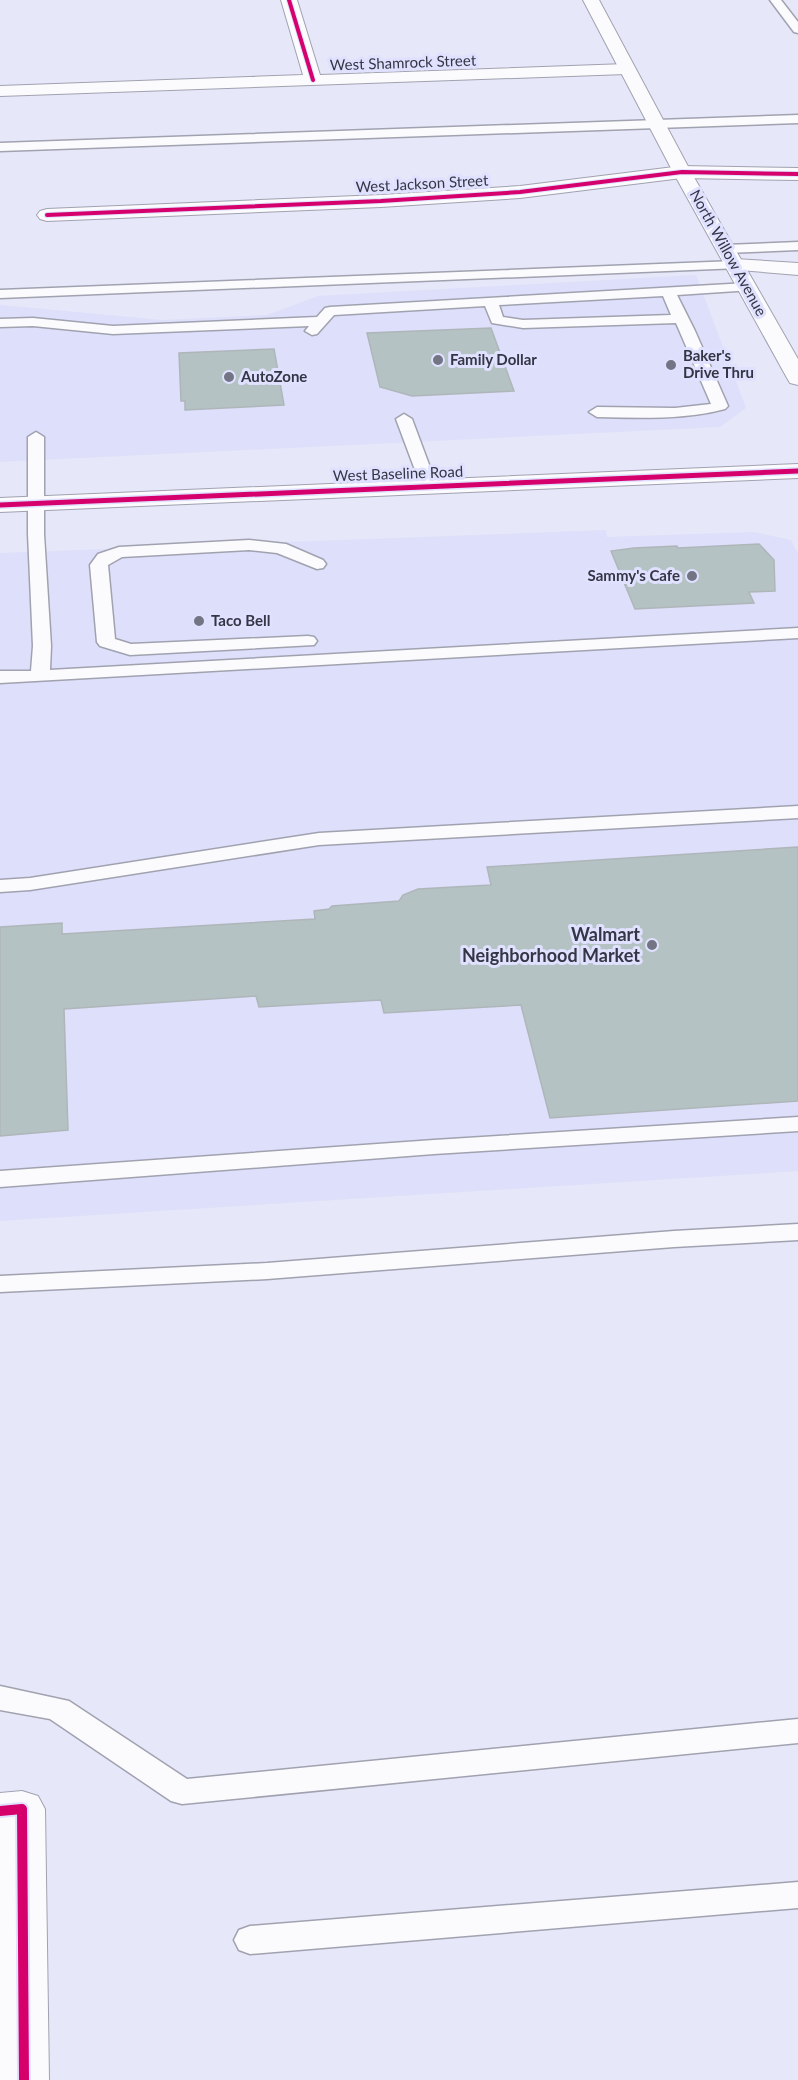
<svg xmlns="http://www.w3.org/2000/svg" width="798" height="2080" font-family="Lato,sans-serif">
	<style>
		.built { fill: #dedffa }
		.building { fill: #b4c2c3; stroke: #aeb6ba; stroke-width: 1.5 }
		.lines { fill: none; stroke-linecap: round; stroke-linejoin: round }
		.service-casing { stroke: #a1a2b0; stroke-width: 3 }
		.minor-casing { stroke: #a1a2b0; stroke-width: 2 }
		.tertiary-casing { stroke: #a1a2b0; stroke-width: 2 }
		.primary-casing { stroke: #a1a2b0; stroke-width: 2 }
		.service { fill: #fbfbfe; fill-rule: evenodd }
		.minor { fill: #fbfbfe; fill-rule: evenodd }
		.tertiary { fill: #fbfbfe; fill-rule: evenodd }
		.primary { fill: #fbfbfe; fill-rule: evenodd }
		.cycleway-far2-casing { stroke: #dfe1ff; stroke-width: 6 }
		.cycleway-far1-casing { stroke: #dfe1ff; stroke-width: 8 }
		.cycleway-casing { stroke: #dfe1ff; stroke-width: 14 }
		.cycleway-far2 { stroke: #d6006c; stroke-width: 4 }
		.cycleway-far1 { stroke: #d6006c; stroke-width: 5 }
		.cycleway { stroke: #d6006c; stroke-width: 10 }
		.poi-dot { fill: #737484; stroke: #dfe1ff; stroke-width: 2 }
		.labels { text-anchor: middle; stroke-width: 6; stroke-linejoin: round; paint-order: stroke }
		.far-street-label { font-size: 15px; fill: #353645; stroke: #dfe1ff }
		.far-poi-label { font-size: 15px; font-weight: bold; fill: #353645; stroke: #dfe1ff; text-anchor: start }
		.poi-label { font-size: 18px; font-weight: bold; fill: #353645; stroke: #dfe1ff; text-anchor: end }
	</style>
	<rect width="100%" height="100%" fill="#e6e7f8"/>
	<path class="built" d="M696,275L746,408L720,427L0,462V305L163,320L267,315L318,296Z
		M606,530L607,537L754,532L791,540L798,554V1171L0,1221V553Z"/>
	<path class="building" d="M491,328L514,391L412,396L380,387L367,333Z
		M274,349L284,405L185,410V401H181L179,353Z
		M759,544L774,560L775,591L749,592L754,603L635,609L611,551L634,548L677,546L678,548Z
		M798,847V1101L550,1118L521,1005L384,1013L381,1000L259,1007L256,996L64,1009L68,1130L0,1136V927L62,923V934L315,919L314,911L329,909L332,906L399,901L403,895L418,889L491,885L487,867Z"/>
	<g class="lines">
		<defs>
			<path id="service" d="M770,0H781L798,22V33L794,32Z
				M798,115V123L0,151V143Z
				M798,242V250L725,253L718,249L725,245Z
				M735,261L742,265L740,268L0,298V290Z
				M747,283L754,287L752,290L677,295L695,331L728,406L725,409C683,420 641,418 597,417L589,412L597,407L675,408L711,404L676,323L523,328L492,323L485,306L334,315L317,334L312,335L305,331L309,326L113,334L33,326L0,327V319L33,318L113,326L317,317L325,308L330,307ZM663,296L671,315L523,320L503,317L499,305Z
				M404,414L412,419L437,486L435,489L429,491L421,486L396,419Z
				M36,432L44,437V534L51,646L50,670L798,628V638L0,683V671H31L33,646L28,534V437Z
				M249,540L286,544L323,560L326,564L323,568L317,569L277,553L249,550L122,557L108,565L115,639L131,644L308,636L314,637L317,641L314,645L130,655L100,646L97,642L90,565L98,554L119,547Z
				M798,806V818L319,845L30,890L0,892V880L30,878L319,833Z
				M798,1117V1131L434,1154L0,1187V1171L434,1140Z
				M798,1224V1240L674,1247L267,1279L0,1292V1276L267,1263L674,1231Z
				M0,1686L69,1701L187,1779L798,1719V1743L182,1804L171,1801L50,1719L0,1710Z
				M798,1882V1908L250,1954L239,1950L234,1940L239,1930L250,1926Z"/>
			<path id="minor" d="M281,0H297L320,75L626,64L632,65L635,69L632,73L626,74L0,96V86L303,75Z
				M682,166L798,168V180L682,178L520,198L381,207L47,221L40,219L37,215L40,211L47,209L381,195L520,186Z
				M735,259L798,263V275L728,269L725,265L728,261Z
				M22,1791L38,1796L45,1809L49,2080H0V1793Z"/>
			<path id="tertiary" d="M583,0H599L691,172L798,359V385L790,383L787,378L673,172Z"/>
			<path id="primary" d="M798,464V478L0,512V498Z"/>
		</defs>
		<use href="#service" class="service-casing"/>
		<use href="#minor" class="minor-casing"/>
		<use href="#tertiary" class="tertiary-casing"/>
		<use href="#primary" class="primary-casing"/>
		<use href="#service" class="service"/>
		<use href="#minor" class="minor"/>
		<use href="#tertiary" class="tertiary"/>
		<use href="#primary" class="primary"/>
		<defs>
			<path id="cycleway-far2" d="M289,0L313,80
				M47,215L381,201L520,192L682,172L798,174"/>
			<path id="cycleway-far1" d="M0,505L798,471"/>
			<path id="cycleway" d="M0,1811L22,1809L24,2080"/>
		</defs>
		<use href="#cycleway-far2" class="cycleway-far2-casing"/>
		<use href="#cycleway-far1" class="cycleway-far1-casing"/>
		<use href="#cycleway" class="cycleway-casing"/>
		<use href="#cycleway-far2" class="cycleway-far2"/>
		<use href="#cycleway-far1" class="cycleway-far1"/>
		<use href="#cycleway" class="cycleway"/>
	</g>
	<g class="poi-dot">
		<circle cx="438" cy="360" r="6"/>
		<circle cx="671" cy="365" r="6"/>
		<circle cx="229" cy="377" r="6"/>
		<circle cx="692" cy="576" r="6"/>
		<circle cx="199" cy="621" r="6"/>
		<circle cx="652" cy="945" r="6"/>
	</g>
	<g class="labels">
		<g class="far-street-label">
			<text transform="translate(403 63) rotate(-2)" y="5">West Shamrock Street</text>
			<text transform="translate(422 184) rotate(-3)" y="5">West Jackson Street</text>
			<text transform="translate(728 253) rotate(61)" y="5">North Willow Avenue</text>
			<text transform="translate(398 474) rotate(-2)" y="5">West Baseline Road</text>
		</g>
		<g class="far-poi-label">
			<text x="683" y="361">Baker's<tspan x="683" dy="17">Drive Thru</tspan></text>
			<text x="450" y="365">Family Dollar</text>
			<text x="241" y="382">AutoZone</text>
			<text x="680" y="581" text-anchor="end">Sammy's Cafe</text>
			<text x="211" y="626">Taco Bell</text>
		</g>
		<g class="poi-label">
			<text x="640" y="941">Walmart<tspan x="640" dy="21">Neighborhood Market</tspan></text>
		</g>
	</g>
</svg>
